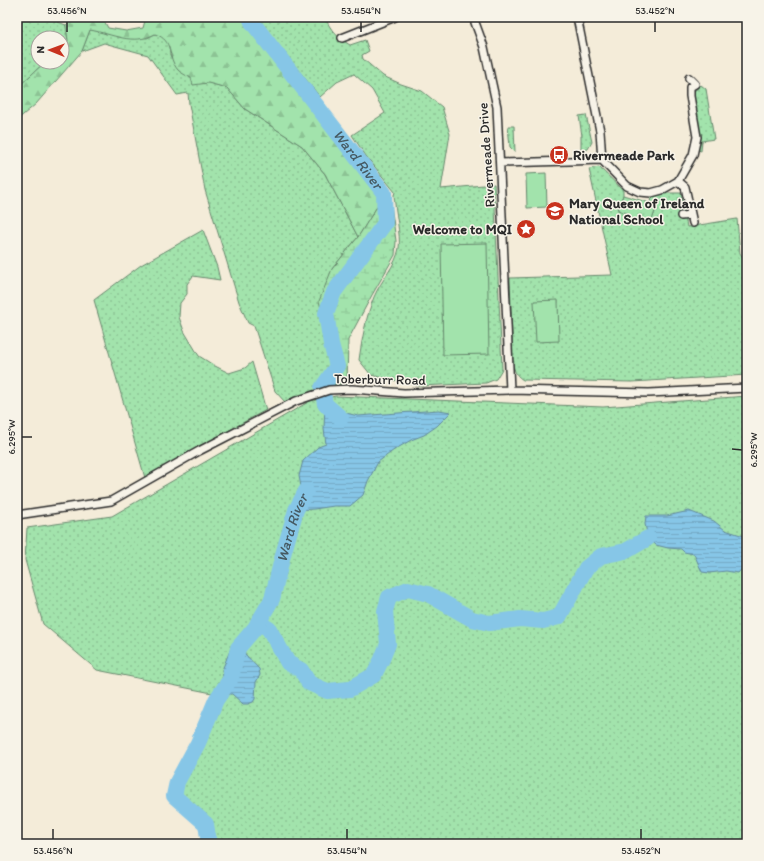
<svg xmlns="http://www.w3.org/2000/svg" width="764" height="861" font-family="Itim,sans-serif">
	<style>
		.grass { fill: url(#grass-dots); stroke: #66876c }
		.forest { fill: url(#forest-firs); stroke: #66876c }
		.wetland { fill: url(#wetland-marsh); stroke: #66876c }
		.park { fill: url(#park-tufts); stroke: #66876c }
		.pitch { fill: #a2e3ac; stroke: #66876c }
		.water { fill: url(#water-rules); stroke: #62889c }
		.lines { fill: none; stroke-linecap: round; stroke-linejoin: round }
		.river { stroke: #86c6e7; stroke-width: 16 }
		.minor-casing { stroke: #2b2b2b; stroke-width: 10 }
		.minor { stroke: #f7f3e8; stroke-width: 7 }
		.ticks { fill: none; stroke: #2b2b2b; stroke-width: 1.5 }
		.labels { text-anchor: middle; stroke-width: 3; stroke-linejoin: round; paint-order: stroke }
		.street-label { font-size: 14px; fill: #2b2b2b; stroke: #f7f3e8 }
		.poi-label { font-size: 14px; font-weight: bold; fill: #2b2b2b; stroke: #f7f3e8; text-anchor: start }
		.water-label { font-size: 15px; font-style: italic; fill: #465a63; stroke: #f7f3e8 }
		.neatline { fill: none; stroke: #2b2b2b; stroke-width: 1.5 }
		.ticks-label { font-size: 10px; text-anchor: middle; fill: #2b2b2b }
	</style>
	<defs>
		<pattern id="grass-dots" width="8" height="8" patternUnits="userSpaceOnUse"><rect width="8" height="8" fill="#a2e3ac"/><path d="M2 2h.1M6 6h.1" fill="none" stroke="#8cc394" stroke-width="1.8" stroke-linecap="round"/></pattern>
		<pattern id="forest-firs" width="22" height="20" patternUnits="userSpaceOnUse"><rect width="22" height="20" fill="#a2e3ac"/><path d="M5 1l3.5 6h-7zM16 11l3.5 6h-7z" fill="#8cc394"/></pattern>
		<pattern id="wetland-marsh" width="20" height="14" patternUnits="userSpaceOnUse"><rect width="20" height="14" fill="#a2e3ac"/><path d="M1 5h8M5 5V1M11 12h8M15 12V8" fill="none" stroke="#8cc394"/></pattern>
		<pattern id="park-tufts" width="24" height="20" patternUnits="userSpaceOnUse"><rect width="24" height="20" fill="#a2e3ac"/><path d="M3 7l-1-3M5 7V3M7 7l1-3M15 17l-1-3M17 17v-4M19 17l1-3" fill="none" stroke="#8cc394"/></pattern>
		<pattern id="water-rules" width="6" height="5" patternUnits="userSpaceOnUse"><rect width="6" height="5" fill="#86c6e7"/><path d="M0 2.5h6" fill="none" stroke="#74aac6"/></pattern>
	</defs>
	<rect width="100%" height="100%" fill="#f4ecd9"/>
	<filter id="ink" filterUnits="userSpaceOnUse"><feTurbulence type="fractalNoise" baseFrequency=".025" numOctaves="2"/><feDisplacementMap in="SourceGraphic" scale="8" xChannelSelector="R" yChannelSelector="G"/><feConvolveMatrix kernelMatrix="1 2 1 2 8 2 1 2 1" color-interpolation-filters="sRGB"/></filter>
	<g filter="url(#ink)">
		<path class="grass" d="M17,17H45L66,25L68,41L62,46V38H38V62H45L17,88Z
			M256,17H325C330,30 338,38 350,45L365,40L369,51L362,55L363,59L383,76L401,84L422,91L442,107L450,134L441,189L494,184L502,369L496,379L486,383L420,386L371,375L359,360C362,339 366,317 374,297C381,280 396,266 399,248C401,236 395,209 394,195L395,192L366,156L352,135L385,113L372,90L354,74L337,82L320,97Z
			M90,30L147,38L155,34L162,36L169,44L170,55L178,70L191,78L227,88L245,109L302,146L325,174L358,237L332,269L334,366L322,387L285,402L275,391L254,326L248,323L239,302L205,190L189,104L188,93L177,95L148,55L104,43L82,51Z
			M701,85L706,89L714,139L702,141L701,151L698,150L699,133L692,93Z
			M586,115L592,142L588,149L581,151V136H582L579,116Z
			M508,126H514L515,152L510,147Z
			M599,167L623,190V195L618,210L627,213L650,226L657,205L650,203L651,197L669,193H681L687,227L737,219L740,253L747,264V375L632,382L523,380C517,376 515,373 513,365L510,278L612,275L589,169Z
			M203,230L217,267L220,280L193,276L187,284V294L180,303L179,317L184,331L199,356L215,366L229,373L245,368L252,362L266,410L204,444L145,478L94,300L141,265Z
			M336,396L603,407L747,396V844H205L204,820L179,796L212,693L97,670L43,624L25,560L27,528L112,516L310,401Z"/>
		<path class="forest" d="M74,17H102L108,28L126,31L143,28L146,17H241L248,26L262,39L380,191L383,197L358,237L325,174L302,146L245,109L227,88L208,83L193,85L191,78C187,76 181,73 178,70C166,56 175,41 155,34C133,46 113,34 90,30L82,51L36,104L17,120V88L45,62H62V46L68,41L66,25Z"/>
		<path class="wetland" d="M383,197H390L396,241L395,255L372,295L348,340L347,384H339L322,387L334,367V359L319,301L332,269L358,237Z"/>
		<path class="park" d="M623,195L657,205L650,226L626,218L627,213L618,210Z"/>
		<path class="pitch" d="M546,173L547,207L527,208L526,174Z
			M487,243L489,354L443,355L441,244Z
			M558,300L559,341L536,342L534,301Z"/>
		<path class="water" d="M325,404L342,412L358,416L439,410L451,412L437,426L424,435L411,440L394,450L378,462L368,481L363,495L350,506H334L314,509L296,510L302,492L299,476L303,461L318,447L326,444L324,429Z
			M689,511L714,521L725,530L747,537V563L738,573L726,571L709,573L702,572L694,554L684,552L681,549L668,548L656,545L648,538L645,524L646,516H667Z
			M242,636L249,642L244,648L245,654L259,669L260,675L256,682L255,699L253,702L248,704H243L232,694H226L224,696L219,689L224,683L222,670L231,648Z"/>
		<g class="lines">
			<g class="river">
				<path id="s1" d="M250,17L252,22L384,193L385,223L334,292L326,313L331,344L337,366L322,388L325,404L341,418"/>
				<path d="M258,622L269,629L288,663L301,670L309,683L327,691L350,689L374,675L382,659L388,644L385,611L389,597L408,589L428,594L472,619L489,623L520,619L543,621L559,617L586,568L601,556L626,551L648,538"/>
				<path id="s2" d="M209,844L206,824L174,796L177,782L198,743L216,700L231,678L238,648L255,628L272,599L284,551L296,510L306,491"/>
			</g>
			<defs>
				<path id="minor" d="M473,17L484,47L497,107L510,390
					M342,38L395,17
					M602,160L627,186L640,192L651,193L662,190L678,181L693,155L697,137L690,96V87L695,84L689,78
					M500,163L602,160L600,131L577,17
					M678,181L685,187L693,223
					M681,216L691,215
					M17,515L111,501L199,451L296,401L329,390L352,389L404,393L510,390L649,393L747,388"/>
			</defs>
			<use href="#minor" class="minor-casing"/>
			<use href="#minor" class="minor"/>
		</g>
	</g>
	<path class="ticks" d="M67,32V22M361,32V22M655,32V22M22,437H32M732,449L742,450M53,839V829M347,839V829M641,839V829"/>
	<defs>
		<symbol id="bus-disc" viewBox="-11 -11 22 22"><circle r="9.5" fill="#c8321e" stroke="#f7f3e8"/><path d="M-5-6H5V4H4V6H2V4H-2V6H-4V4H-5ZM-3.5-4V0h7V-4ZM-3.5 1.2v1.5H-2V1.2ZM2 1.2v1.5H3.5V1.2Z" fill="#fff"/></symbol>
		<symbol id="school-disc" viewBox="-11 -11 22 22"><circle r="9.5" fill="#c8321e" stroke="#f7f3e8"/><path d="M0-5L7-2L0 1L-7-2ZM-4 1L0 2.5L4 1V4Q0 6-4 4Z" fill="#fff"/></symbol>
		<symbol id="sight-disc" viewBox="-11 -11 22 22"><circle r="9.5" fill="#c8321e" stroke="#f7f3e8"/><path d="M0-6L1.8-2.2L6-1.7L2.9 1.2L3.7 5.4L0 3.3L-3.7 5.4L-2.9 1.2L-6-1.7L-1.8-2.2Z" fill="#fff"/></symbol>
	</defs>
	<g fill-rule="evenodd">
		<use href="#bus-disc" x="548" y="144" width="22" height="22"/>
		<use href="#school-disc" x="544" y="200" width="22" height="22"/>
		<use href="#sight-disc" x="515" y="218" width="22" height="22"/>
	</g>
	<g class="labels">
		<g class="street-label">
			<text transform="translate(486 155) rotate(-94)" y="5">Rivermeade Drive</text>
			<text transform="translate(380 379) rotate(1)" y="5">Toberburr Road</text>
		</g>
		<g class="poi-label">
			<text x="573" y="160">Rivermeade Park</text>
			<text x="569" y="208">Mary Queen of Ireland<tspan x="569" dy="16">National School</tspan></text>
			<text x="512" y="234" text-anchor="end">Welcome to MQI</text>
		</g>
		<g class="water-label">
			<text dy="5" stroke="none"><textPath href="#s1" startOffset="179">Ward River</textPath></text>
			<text dy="5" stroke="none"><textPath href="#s2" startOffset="359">Ward River</textPath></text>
		</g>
	</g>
	<rect width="764" height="861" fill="none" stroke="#f7f3e8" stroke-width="44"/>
	<g transform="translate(50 50) rotate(271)"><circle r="19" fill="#f7f3e8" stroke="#a5a39c"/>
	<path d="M0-3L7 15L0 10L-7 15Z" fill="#c8321e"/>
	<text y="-6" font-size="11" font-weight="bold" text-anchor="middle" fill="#2b2b2b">N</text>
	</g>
	<rect x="22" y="22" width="720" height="817" class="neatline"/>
	<g class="ticks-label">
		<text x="67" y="14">53.456°N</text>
		<text x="361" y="14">53.454°N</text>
		<text x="655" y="14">53.452°N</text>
		<text transform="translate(11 437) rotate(-90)" y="4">6.295°W</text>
		<text transform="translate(753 450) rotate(-90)" y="4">6.295°W</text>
		<text x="53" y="854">53.456°N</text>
		<text x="347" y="854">53.454°N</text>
		<text x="641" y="854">53.452°N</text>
	</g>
</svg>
